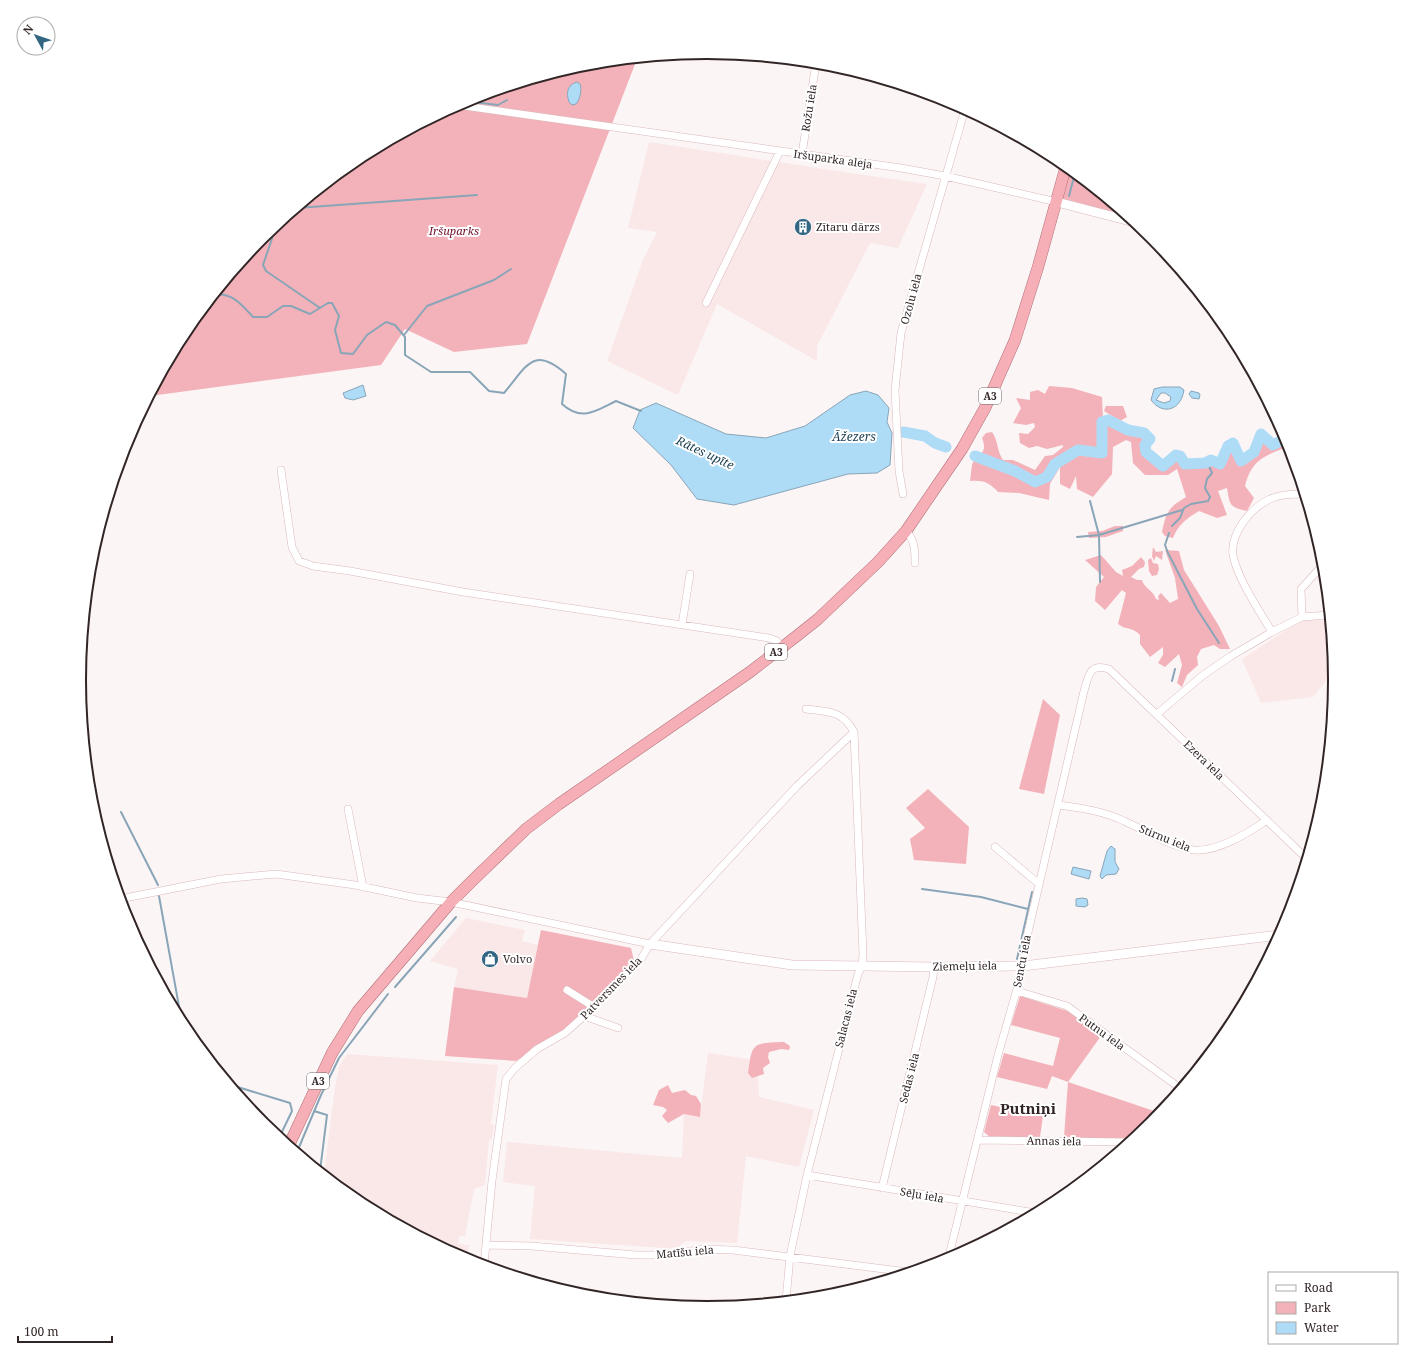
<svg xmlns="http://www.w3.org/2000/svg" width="1414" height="1360" font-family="'Noto Serif',serif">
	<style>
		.built { fill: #fae7e8 }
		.green { fill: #f3b2b9 }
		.water { fill: #aedcf7; stroke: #89a5b8; fill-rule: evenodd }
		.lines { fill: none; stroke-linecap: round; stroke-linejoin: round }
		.stream { stroke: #89a5b8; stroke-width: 2 }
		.river { stroke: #aedcf7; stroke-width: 11 }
		.minor-casing { stroke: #dbb8bb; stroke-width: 8 }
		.tertiary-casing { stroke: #dbb8bb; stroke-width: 10 }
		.trunk-casing { stroke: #af7179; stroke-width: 12 }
		.minor { stroke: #fff; stroke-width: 7 }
		.tertiary { stroke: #fff; stroke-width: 9 }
		.trunk { stroke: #f6aeb7; stroke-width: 11 }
		.labels { text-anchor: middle; stroke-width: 4; stroke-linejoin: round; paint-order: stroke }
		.shield { fill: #fff; stroke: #706667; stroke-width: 1 }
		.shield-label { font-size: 10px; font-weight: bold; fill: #322526 }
		.street-label { font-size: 11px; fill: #322526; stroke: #fff }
		.poi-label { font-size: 11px; fill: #322526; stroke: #fff; text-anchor: start }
		.park-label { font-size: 11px; font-style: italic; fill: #6f0c2a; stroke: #fff }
		.water-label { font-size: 12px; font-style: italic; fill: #1d4154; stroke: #fff }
		.district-label { font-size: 15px; font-weight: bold; fill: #322526; stroke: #fff }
		.rim { fill: none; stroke: #322526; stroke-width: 2 }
	</style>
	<rect width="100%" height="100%" fill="#fcf5f5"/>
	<path class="built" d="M649,142L843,172L927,184L898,248L870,243L817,346V361L717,304L678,395L607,361L643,260L657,232L628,228Z
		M1303,619L1329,621L1334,671L1313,697L1261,703L1242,659Z
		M466,918L525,930L522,941L538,945L527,998L454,987L458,969L430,961Z
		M708,1053L749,1059L748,1073L758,1076L759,1097L814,1110L799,1167L746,1156L737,1243L686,1241L680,1245L679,1249L530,1239L535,1186L503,1182L507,1142L682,1158L684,1114L700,1117Z
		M347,1054L498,1065L491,1123L494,1126L492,1139L489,1140L485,1185L474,1189L465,1236H459L458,1244L469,1245L467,1260L358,1202L324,1174L335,1087L339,1067Z"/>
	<path class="green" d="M637,59L527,344L454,352L405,329L381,365L150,396L185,331L263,236L358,158L467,100L585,64Z
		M1066,166L1134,222L1057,202Z
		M1049,386L1072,388L1102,397L1103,418L1118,423L1128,430L1144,433L1150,439L1145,445L1147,452L1163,466L1174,457L1180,456L1185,464L1205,463L1211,460L1220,464L1228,446L1233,443L1241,460L1254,452L1261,434L1273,444L1286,438L1289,446C1265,456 1252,459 1245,486L1254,498L1247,511C1229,507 1230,505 1227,488L1218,491L1227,515L1217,518L1199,511C1187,518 1178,525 1173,538L1165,536L1162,532C1166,512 1169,507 1186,497L1177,469L1168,475H1145L1133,463L1131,442L1126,440L1113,447L1112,474L1093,497L1077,489L1076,476L1070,489L1060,484V467L1050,484L1049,500L1019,493L998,492C989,482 983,480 970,481C971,476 971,470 972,465C976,452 989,456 982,438L986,433L992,432C999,442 996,449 1003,460H1013L1035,470L1045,456L1053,455L1063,447V445L1047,449L1037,446L1029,448L1020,443L1019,433L1028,434L1035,427L1034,423L1026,425L1013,423L1021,408L1016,398L1030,400V392L1038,390L1045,394Z
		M1106,406H1123L1127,417L1120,421L1104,411Z
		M1115,526H1123V531L1106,537L1089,538L1088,532L1102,531Z
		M1153,547L1156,552L1163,551L1162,560L1156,556L1154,561L1152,556Z
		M1165,550L1179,551L1184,570L1219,626L1230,649H1220L1214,645L1201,649L1197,657L1198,665L1187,675L1182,687L1177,683L1182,665L1179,654L1165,667L1158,663L1163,655V647L1150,657L1140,644V635C1133,627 1125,630 1118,624L1126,593L1122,590L1105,610L1095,601L1096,587L1104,577L1085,560L1101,555L1116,572L1123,576L1122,570L1132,566L1141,557L1145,562L1144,567L1139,569L1131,577L1137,580H1142C1144,588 1153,590 1156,599L1159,600L1158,596L1161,593L1170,603L1178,599L1175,578Z
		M1151,558L1153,563L1158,564L1159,569L1157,575L1152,576L1149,571L1148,560Z
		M1043,699L1060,715L1044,794L1019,789Z
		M928,789L969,827L966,864L914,860L910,839L925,828L906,808Z
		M541,930L631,948L634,961L566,1030L516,1061L445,1056L454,987L527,998Z
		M1020,996L1074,1013L1101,1036L1068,1082L1160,1113L1151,1124L1132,1140L1064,1137L1068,1082L1052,1076L1047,1089L997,1077L1004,1053L1053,1066L1060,1038L1011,1025Z
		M784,1042L790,1046L789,1050L781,1049L769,1052L768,1057L770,1063L763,1068L764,1074L752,1078L748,1073C752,1042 753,1043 784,1042Z
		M668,1085L672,1093L685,1090L691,1095L696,1096L701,1104L700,1117L684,1114L668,1123L662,1116L667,1110L663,1107L653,1105L659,1090Z
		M991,1105L1043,1116L1040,1137H990L984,1132Z"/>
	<path class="water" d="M577,82L580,84C582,89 580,100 576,104L572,105L569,102C566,93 567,85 577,82Z
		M363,385L366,396L353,400L345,398L343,393Z
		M1162,387H1180L1184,390C1181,410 1163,416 1151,400L1154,389ZM1161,393H1165L1171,397L1170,401L1164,403L1156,400Z
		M866,391L878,395L889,408L887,422L892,433L890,465L877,473L848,474L734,505L697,499L671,465L633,428L640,410L656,403L726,434L766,438L805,426L850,395Z
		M1191,391L1199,393L1200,395L1199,399L1192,398L1189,394Z
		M1111,846L1115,849V862L1119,869L1116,874L1106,875L1102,879L1100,876L1107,851Z
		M1073,867L1091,871L1089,879L1071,874Z
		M1082,898L1087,899L1088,905L1085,907L1076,906V899Z"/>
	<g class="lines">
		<path class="stream" d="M465,101L498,105L507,100
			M1069,196L1075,173
			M297,208L477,195
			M277,224L263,265L266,271L320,308
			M214,295C232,292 242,305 253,317H267L283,306H291L310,314L328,303H332L339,316L335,330L341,353L353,354L367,335L386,322L395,325L405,337V355L431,372H470L489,391L504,393C527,366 533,345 566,374L562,404C582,422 595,411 616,401L641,411
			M404,335L427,306L494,280L511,269
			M1090,501L1099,535L1100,582
			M1172,526L1180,518L1184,508L1191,504L1208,501L1210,497L1205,488L1207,479L1212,473L1209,466L1205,463
			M1169,533L1165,545L1168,553L1197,609L1219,643
			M1077,537L1099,535L1182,510
			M1172,681L1175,669
			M121,812L158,885
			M922,889L981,897L1028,909
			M159,896L182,1023
			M1017,959L1032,892
			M395,987L456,917
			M231,1085L290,1103L292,1111L279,1138
			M314,1111L327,1115L320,1171
			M297,1152L321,1095L339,1058L388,994"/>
		<path class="river" d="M903,432L925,436L935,443L946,447
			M975,456L1015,471L1035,482L1047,477L1055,464L1078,450L1102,453V422L1108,420L1128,430L1144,433L1150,439L1145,445L1146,452L1163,466L1176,455L1180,456L1185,464L1205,463L1211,460L1220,464L1228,446L1233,443L1241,461L1254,452L1261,434L1273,445L1286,438"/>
		<defs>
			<path id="minor" d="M457,105L901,168L945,176L1057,202
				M802,154L816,63
				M706,303L780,151
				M281,470L292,547L299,561L313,566L350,571L463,592L769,638L777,641L782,647
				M903,494L899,471L895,390L901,333L965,109
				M906,531C915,540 915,551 915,563
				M1302,617L1301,589L1321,567L1323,558
				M682,625L690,574
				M1272,632C1260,612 1237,578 1233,555C1230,533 1251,508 1270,499C1281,494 1292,494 1304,494
				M1157,714L1202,676L1231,656L1272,632L1302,617L1329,615
				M1059,805C1081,808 1103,811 1124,821C1145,830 1172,848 1194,850C1218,852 1248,833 1267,820
				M348,809L363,887
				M995,847L1039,884
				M120,899L221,879L276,874L355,885L417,898L451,902L650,944
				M567,990L594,1007
				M1017,991L1067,1006L1180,1088
				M584,1016L618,1028
				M978,1140L1129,1142
				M807,1175L1036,1213
				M882,1188L933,977L934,967
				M486,1245L532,1246L636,1255H670L703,1249L733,1250L908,1272
				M948,1260L998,1055L1021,975L1026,941L1084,691C1089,675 1089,663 1109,669L1306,858
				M484,1265L492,1181L506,1079L515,1068L537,1049L565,1033L584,1016L641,959L650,944L797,786L854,732
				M786,1300L790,1256L807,1175L858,974L862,966L863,954L854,732C842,710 828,712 806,709"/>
			<path id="tertiary" d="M1057,202L1134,222
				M650,944L792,965L934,967L1023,966L1279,935"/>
			<path id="trunk" d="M289,1145L332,1053L358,1011L451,902L472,881L526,829L559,804L750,672L798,635L818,619L878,562L906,531L962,449L985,408L1015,340L1038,267L1066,166"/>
		</defs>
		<use href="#minor" class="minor-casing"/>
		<use href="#tertiary" class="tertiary-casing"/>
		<use href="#trunk" class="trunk-casing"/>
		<use href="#minor" class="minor"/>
		<use href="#tertiary" class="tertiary"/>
		<use href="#trunk" class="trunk"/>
	</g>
	<defs>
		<symbol id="building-disc" viewBox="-11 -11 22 22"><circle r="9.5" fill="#326682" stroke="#fff"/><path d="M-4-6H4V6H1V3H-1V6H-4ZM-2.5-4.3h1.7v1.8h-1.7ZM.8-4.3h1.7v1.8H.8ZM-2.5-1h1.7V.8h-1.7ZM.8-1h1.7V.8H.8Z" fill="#fff"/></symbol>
		<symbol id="shop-disc" viewBox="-11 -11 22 22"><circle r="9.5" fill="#326682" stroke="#fff"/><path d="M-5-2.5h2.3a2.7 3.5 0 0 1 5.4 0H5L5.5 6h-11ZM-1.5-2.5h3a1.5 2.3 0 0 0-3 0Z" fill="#fff"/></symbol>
	</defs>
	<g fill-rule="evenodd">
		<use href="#building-disc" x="793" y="217" width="20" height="20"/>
		<use href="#shop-disc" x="480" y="949" width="20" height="20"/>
	</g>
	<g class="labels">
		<g class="shield">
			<rect x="979" y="388" width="22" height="16" rx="3"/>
			<rect x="765" y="644" width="22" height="16" rx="3"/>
			<rect x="307" y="1073" width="22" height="16" rx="3"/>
		</g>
		<g class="shield-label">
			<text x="990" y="400">A3</text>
			<text x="776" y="656">A3</text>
			<text x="318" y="1085">A3</text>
		</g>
		<g class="street-label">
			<text transform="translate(809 108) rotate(-81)" y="4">Rožu iela</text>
			<text transform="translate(833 159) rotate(8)" y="4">Iršuparka aleja</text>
			<text transform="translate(911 299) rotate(-75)" y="4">Ozolu iela</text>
			<text transform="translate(1204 760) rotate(44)" y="4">Ezera iela</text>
			<text transform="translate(1165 838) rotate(22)" y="4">Stirnu iela</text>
			<text transform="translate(1022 961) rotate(-79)" y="4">Senču iela</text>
			<text transform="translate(965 966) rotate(-1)" y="4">Ziemeļu iela</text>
			<text transform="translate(611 988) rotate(-46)" y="4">Patversmes iela</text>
			<text transform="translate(846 1018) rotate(-76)" y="4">Salacas iela</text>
			<text transform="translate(1102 1032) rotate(36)" y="4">Putnu iela</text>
			<text transform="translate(909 1078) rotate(-76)" y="4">Sedas iela</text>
			<text transform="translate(1054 1141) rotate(1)" y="4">Annas iela</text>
			<text transform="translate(922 1195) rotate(10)" y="4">Sēļu iela</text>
			<text transform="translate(685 1252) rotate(-5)" y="4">Matīšu iela</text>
		</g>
		<g class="poi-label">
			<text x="816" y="231">Zītaru dārzs</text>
			<text x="503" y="963">Volvo</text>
		</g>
		<g class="park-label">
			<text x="454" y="235">Iršuparks</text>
		</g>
		<g class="water-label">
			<text x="854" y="441">Āžezers</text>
			<text transform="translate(705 453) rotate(25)" y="4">Rātes upīte</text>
		</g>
		<g class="district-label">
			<text x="1028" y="1114">Putniņi</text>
		</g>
	</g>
	<path d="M0 0H1414V1360H0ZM86 680a621 621 0 1 1 1242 0a621 621 0 1 1-1242 0Z" fill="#fff" fill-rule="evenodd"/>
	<path class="rim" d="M86 680a621 621 0 1 1 1242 0a621 621 0 1 1-1242 0Z"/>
	<rect x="1268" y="1272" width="130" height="72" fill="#ffffff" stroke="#ada8a8"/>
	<rect x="1276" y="1285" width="20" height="6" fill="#ffffff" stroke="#ada8a8"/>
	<text x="1304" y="1292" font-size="12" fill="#322526">Road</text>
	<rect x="1276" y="1302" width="20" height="12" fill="#f3b2b9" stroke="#ada8a8"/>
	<text x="1304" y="1312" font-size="12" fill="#322526">Park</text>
	<rect x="1276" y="1322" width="20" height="12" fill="#aedcf7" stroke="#ada8a8"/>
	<text x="1304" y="1332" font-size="12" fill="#322526">Water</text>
	<g transform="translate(36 36) rotate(310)"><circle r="19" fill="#ffffff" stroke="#ada8a8"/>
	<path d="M0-3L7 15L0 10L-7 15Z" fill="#326682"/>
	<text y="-6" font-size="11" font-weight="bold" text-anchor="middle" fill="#322526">N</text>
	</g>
	<path d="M18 1336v6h94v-6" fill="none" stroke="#322526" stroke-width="2"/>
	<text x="24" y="1336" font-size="12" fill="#322526" stroke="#ffffff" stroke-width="3" paint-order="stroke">100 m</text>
</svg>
